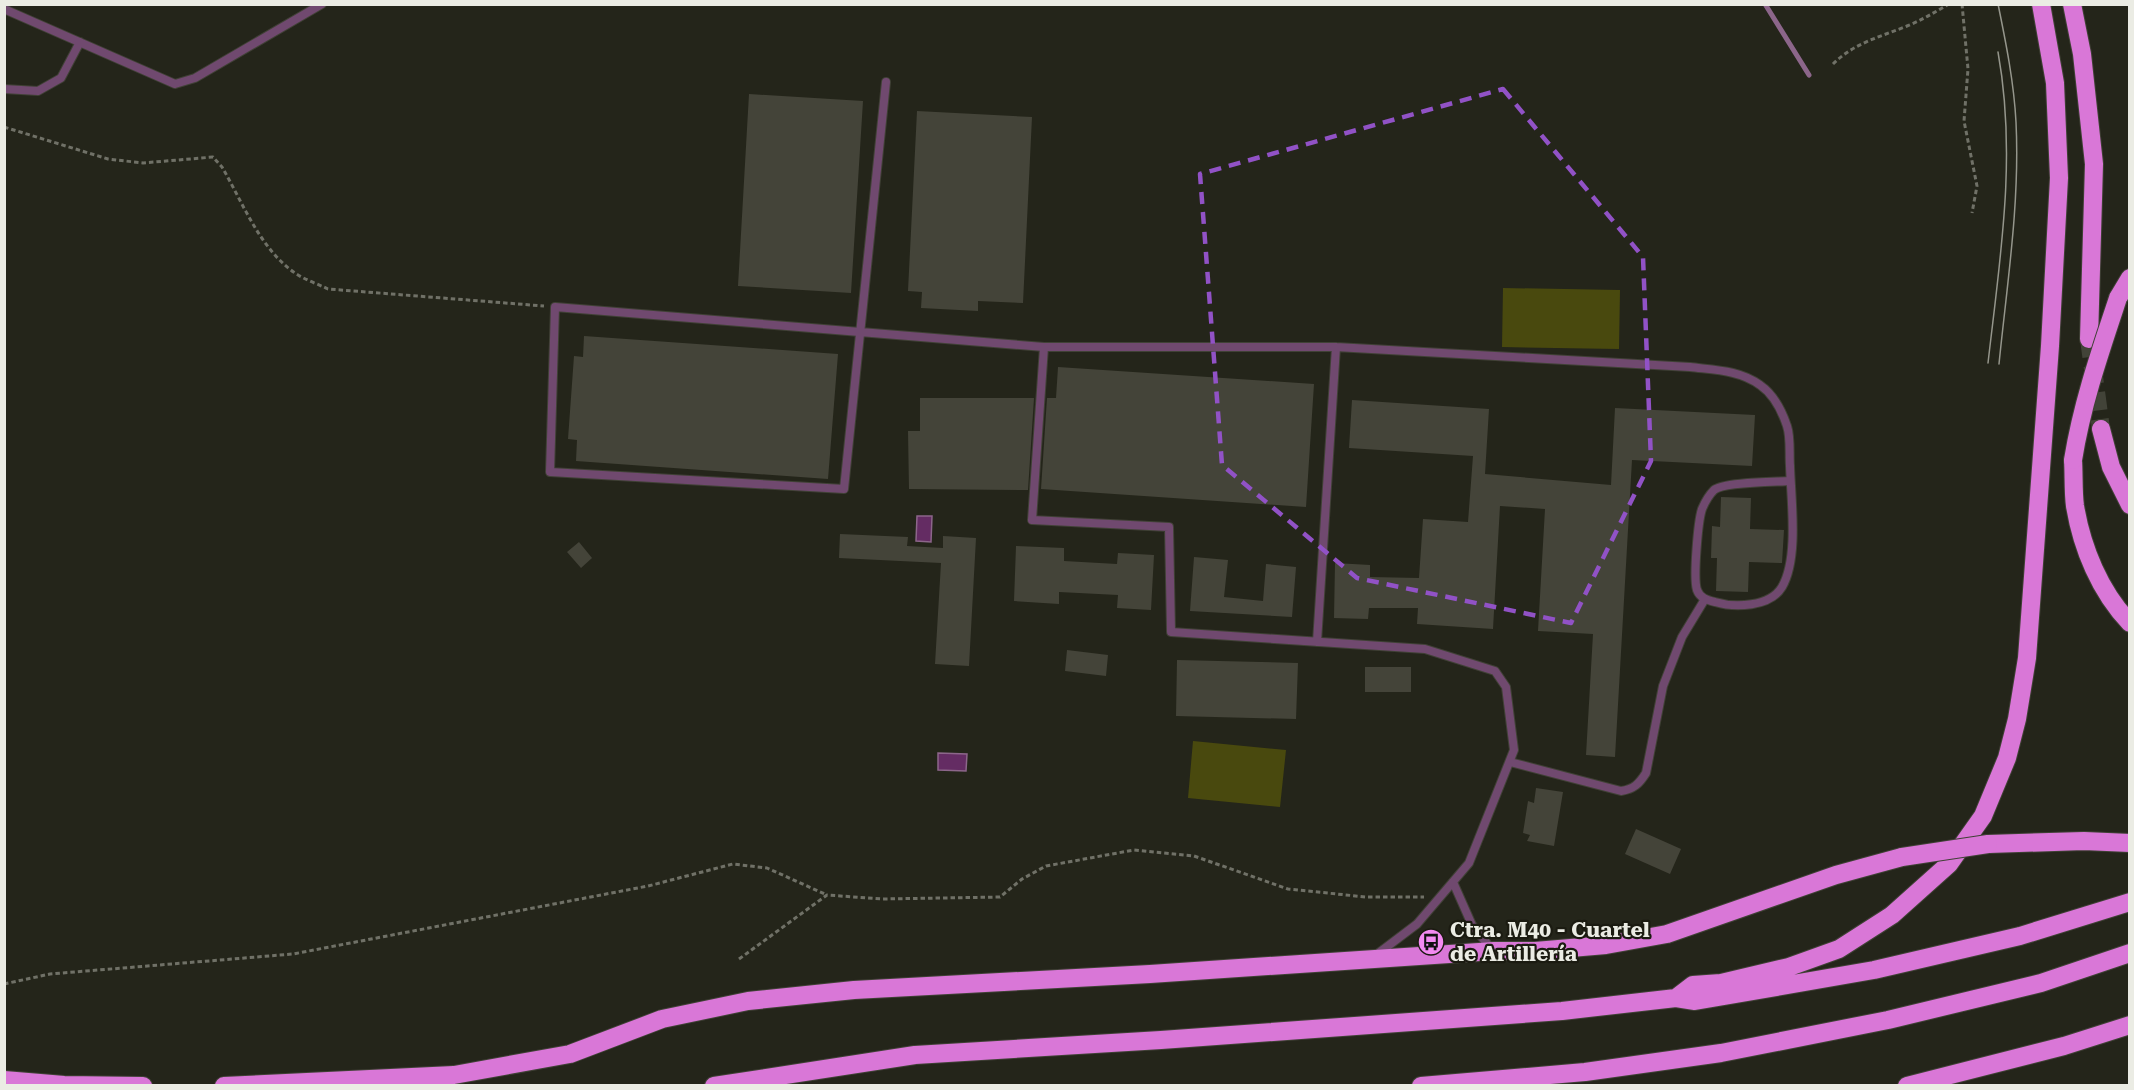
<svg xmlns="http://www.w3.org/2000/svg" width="2134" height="1090" font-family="'Roboto Serif',serif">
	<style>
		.green { fill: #49490e }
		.water { fill: #642c63; stroke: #8c668a; stroke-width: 1.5 }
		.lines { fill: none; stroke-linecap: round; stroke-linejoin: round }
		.stream { stroke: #8c668a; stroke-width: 5 }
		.building { fill: #444439 }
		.motorway-tunnel { stroke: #424338; stroke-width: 18; stroke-dasharray: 18 9; stroke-linecap: butt }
		.service-casing { stroke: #404136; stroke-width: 10 }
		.motorway-casing { stroke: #404136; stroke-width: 20 }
		.path { stroke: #707167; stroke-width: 3; stroke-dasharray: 4.5 3; stroke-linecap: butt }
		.service { stroke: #70496f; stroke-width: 8 }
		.motorway { stroke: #d977d7; stroke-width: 18 }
		.tram { stroke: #95968c; stroke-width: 1.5 }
		.motorway-bridge-casing { stroke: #404136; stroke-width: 20; stroke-linecap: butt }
		.motorway-bridge { stroke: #d977d7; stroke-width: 18 }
		.marked { fill: none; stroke: #9152c6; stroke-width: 4.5; stroke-dasharray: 12 8; stroke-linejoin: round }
		.labels { text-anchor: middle; stroke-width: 4.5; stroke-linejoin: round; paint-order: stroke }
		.poi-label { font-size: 21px; font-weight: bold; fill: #ebece4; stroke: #1b1b11; text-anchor: start }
	</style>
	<rect width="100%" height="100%" fill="#24251a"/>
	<path class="green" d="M1503,288L1620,290L1619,349L1502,347Z
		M1193,741L1286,750L1280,807L1188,798Z"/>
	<path class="water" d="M917,516H932L931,542L916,541Z
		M938,753L967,754L966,771L938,770Z"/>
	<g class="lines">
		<path class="stream" d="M1765,4L1809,75"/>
	</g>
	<path class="building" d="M749,94L863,101L851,293L738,286Z
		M917,111L1032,117L1023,303L978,301V311L921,308L922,292L908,291Z
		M584,336L838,354L828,479L576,461L577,440L568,439L574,356L583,357Z
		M1058,367L1314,384L1306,507L1041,489L1047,398H1056Z
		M920,398H1034L1028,490L909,489L908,431H920Z
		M1352,400L1489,409L1485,474L1611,485L1615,408L1755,415L1752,466L1632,460L1615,757L1586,755L1593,634L1538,631L1545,509L1500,506L1493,629L1417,624L1418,608H1369L1368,619L1334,618L1335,563L1370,565V577L1419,578L1423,519L1468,522L1473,456L1349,448Z
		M1721,497L1751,498L1750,529L1784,530L1782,563L1749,562L1748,592L1716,591L1717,558H1711L1712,526L1720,527Z
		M840,534L908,537L907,546L943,548V536L976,538L969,666L935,664L941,563L839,558Z
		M579,542L592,558L581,568L567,552Z
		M1016,546L1064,548V561L1117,564L1118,553L1154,555L1151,610L1117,608L1118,595L1059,592V604L1014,601Z
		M1194,557L1228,560L1224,597L1263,601L1266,564L1296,567L1292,617L1190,611Z
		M1067,650L1108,655L1106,676L1065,671Z
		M1177,660L1298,663L1296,719L1176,716Z
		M1365,667H1411V692H1365Z
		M1536,788L1563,792L1554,846L1527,841L1530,835L1523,833L1528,801L1534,803Z
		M1636,829L1681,849L1670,874L1625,854Z"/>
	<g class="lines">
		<path class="motorway-tunnel" d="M2089,339L2101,429"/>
		<defs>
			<path id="service" d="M4,9L175,84L195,78L322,4
				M886,82L844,489L550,472L555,307L1044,347H1336L1690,367C1714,370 1740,370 1760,385C1773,394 1782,411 1787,426C1791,438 1789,454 1790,466C1791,500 1799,558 1782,587C1770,607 1735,608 1715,602C1707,600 1700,598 1697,590C1693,578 1698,521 1702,509C1705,502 1709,495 1714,490C1723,482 1776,482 1790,481
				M4,89L38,91L61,78L80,42
				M1044,347L1032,520L1169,527L1171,632L1425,649L1495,671L1506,687L1514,750L1469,863L1417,924L1376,955
				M1317,642L1336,347
				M1510,762L1621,791C1634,789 1639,784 1646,773L1663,686L1682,637L1705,599
				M1453,882L1472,925L1493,951"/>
			<path id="motorway" d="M2072,4L2082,54L2094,164L2089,339
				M2118,298L2130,278
				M2101,429L2111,467L2130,505
				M2073,460C2074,475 2073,491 2075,506C2082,548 2100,592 2130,623
				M1988,844L2084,841L2130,843
				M1676,998L1693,985L1721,983L1789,967L1839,949L1892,915L1949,864L1983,816L2007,758L2017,719L2027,658L2050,346L2059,178L2055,83L2041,4
				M4,1080L64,1085L143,1086
				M224,1086L454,1075L570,1054L662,1019L748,1001L854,990L1150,974L1494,951H1535L1606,945L1667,934L1836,875L1902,857
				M714,1086L915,1055L1161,1040L1562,1011L1676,998L1695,1001L1874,970L2020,936L2130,902
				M1421,1086L1585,1072L1721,1053L1888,1020L2041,983L2130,953
				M1907,1086L2064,1046L2130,1025"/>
		</defs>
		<use href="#service" class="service-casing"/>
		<use href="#motorway" class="motorway-casing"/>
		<path class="path" d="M1962,4L1968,69L1964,121L1977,186L1972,213
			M1833,64C1854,43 1880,37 1907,26C1922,20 1935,12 1949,4
			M4,127L108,159L143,163L213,157L222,167C243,203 260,249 295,273C305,280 318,284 328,289L544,306
			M739,959L827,895L882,899L1000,897L1022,879L1046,866L1134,850L1194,856L1288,889L1366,897H1424
			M4,984L50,974L293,954L648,886L733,864L767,868L827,895"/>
		<use href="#service" class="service"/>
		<use href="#motorway" class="motorway"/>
		<path class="tram" d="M1998,4C2006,43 2014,83 2016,122C2020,203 2007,284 1999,364
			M1988,363C2000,258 2017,157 1998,52"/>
		<defs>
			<path id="motorway-bridge" d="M2073,460C2082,404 2100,352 2118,298
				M1902,857L1988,844"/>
		</defs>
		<use href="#motorway-bridge" class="motorway-bridge-casing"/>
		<use href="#motorway-bridge" class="motorway-bridge"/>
	</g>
	<path class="marked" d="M1503,89L1643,257L1651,461L1571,623L1357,578L1222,465L1200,174Z"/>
	<defs>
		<symbol id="bus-disc" viewBox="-11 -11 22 22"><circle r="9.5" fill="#f38af1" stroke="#1b1b11"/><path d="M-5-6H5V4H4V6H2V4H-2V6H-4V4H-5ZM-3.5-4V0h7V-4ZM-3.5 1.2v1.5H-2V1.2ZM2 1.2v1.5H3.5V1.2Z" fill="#111"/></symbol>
	</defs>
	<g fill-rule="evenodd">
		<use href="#bus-disc" x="1416" y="927" width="30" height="30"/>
	</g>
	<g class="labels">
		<g class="poi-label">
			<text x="1450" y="937">Ctra. M40 - Cuartel<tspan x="1450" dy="24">de Artillería</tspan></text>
		</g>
	</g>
	<rect width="2134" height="1090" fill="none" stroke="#ebece4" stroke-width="12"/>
</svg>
